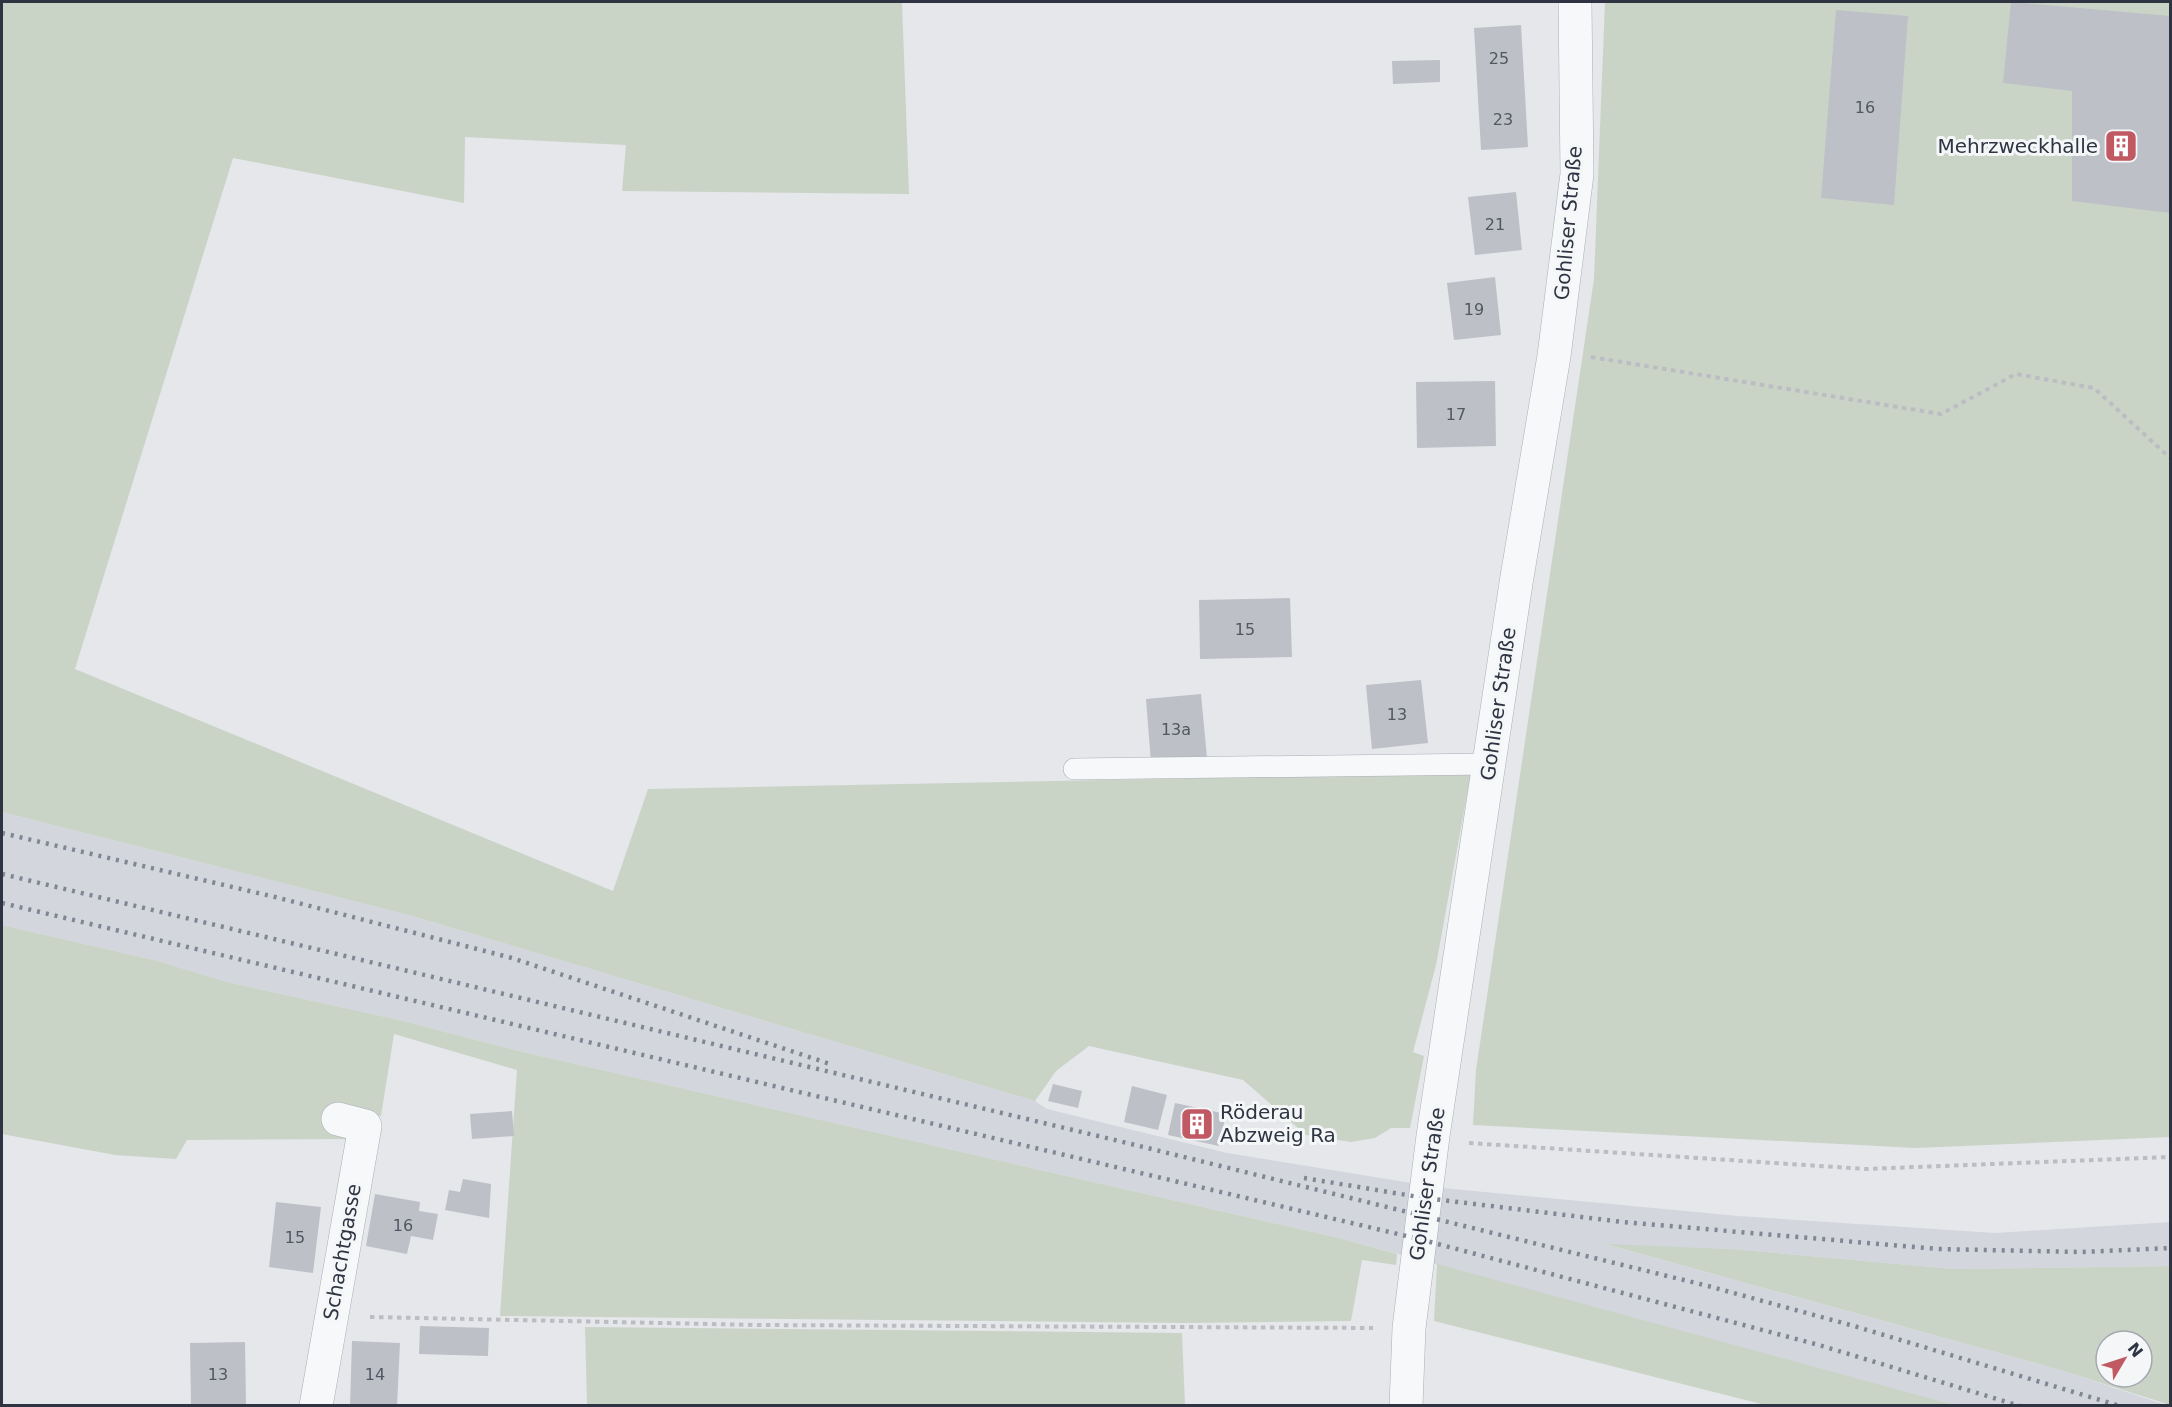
<svg xmlns="http://www.w3.org/2000/svg" width="2172" height="1407" font-family="'DejaVu Sans',sans-serif">
	<style>
		.built { fill: #d3d6dd }
		.green { fill: #c9d4c7; fill-rule: evenodd }
		.building { fill: #bdc0c7 }
		.lines { fill: none; stroke-linecap: round; stroke-linejoin: round }
		.service-casing { stroke: #aaaeb5; stroke-width: 22 }
		.minor-casing { stroke: #aaaeb5; stroke-width: 34 }
		.tertiary-casing { stroke: #aaaeb5; stroke-width: 34 }
		.path { stroke: #bbbdc3; stroke-width: 4; stroke-dasharray: 4.5 4.5; stroke-linecap: butt }
		.service { stroke: #f7f8fa; stroke-width: 21 }
		.minor { stroke: #f7f8fa; stroke-width: 33 }
		.tertiary { stroke: #f7f8fa; stroke-width: 33 }
		.rail { stroke: #808693; stroke-width: 4.5; stroke-dasharray: 3 6; stroke-linecap: butt }
		.labels { text-anchor: middle; stroke-width: 6; stroke-linejoin: round; paint-order: stroke }
		.number-label { font-size: 16px; fill: #525763 }
		.poi-label { font-size: 20px; fill: #2e3442; stroke: #f4f6f8; text-anchor: end }
		.street-label { font-size: 20px; fill: #2e3442; stroke: #f4f6f8 }
	</style>
	<rect width="100%" height="100%" fill="#e5e7eb"/>
	<path class="built" d="M2,812L409,915L1035,1101L1047,1109L1227,1153L1442,1188L1738,1216L1995,1233L2170,1222V1266L1954,1269L1732,1249L1608,1245L2057,1369L2166,1405H1955L1339,1238L523,1052L399,1020L227,982L158,961L2,925Z"/>
	<path class="green" d="M2,2H902L909,194L622,191L626,145L465,137L464,203L233,158L75,669L613,891L648,789L1471,773L1436,965L1413,1052L1424,1056L1410,1128H1391L1375,1138L1351,1142L1306,1135L1243,1080L1089,1046L1056,1071L1035,1101L409,915L2,812Z
		M1605,2H2170V1137L1916,1148L1473,1125L1476,1070L1594,279Z
		M2,925L158,961L227,982L399,1020L523,1052L1339,1238L1397,1254L1396,1265L1362,1260L1351,1321L1184,1323L500,1316L517,1070L394,1034L381,1116L329,1110L326,1131L354,1139L187,1140L176,1159L115,1155L2,1134Z
		M1605,1244L1732,1249L1954,1269L2170,1266V1405L2057,1369ZM2106,1341H2142V1377H2106Z
		M1437,1264L1955,1405H1765L1434,1321Z
		M585,1327L1182,1333L1185,1405H587Z"/>
	<path class="building" d="M2011,2L2170,16V213L2072,201V91L2003,83Z
		M1836,10L1908,16L1894,205L1821,198Z
		M1521,25L1528,147L1481,150L1474,28Z
		M1440,60V82L1393,84L1392,61Z
		M1516,192L1522,250L1475,255L1468,197Z
		M1495,277L1501,335L1454,340L1447,283Z
		M1495,381L1496,446L1417,448L1416,382Z
		M1290,598L1292,657L1200,659L1199,600Z
		M1421,680L1428,743L1372,749L1366,685Z
		M1201,694L1207,758L1151,763L1146,699Z
		M1053,1084L1082,1091L1078,1108L1048,1101Z
		M1132,1086L1167,1095L1158,1130L1124,1122Z
		M1175,1103L1226,1114L1219,1146L1168,1135Z
		M512,1111L514,1136L472,1139L470,1114Z
		M463,1179L491,1184L489,1218L445,1210L449,1190L460,1192Z
		M375,1194L420,1202L419,1211L438,1214L433,1240L411,1236L407,1254L366,1246Z
		M276,1202L321,1207L313,1273L269,1267Z
		M420,1326L489,1328L488,1356L419,1354Z
		M352,1341L400,1343L397,1406H350Z
		M245,1342L246,1406H191L190,1343Z"/>
	<g class="lines">
		<defs>
			<path id="service" d="M1074,769L1489,764"/>
			<path id="minor" d="M316,1406L365,1126L338,1119"/>
			<path id="tertiary" d="M1406,1406L1409,1328L1433,1136L1516,583L1554,356L1577,174L1575,2"/>
		</defs>
		<use href="#service" class="service-casing"/>
		<use href="#minor" class="minor-casing"/>
		<use href="#tertiary" class="tertiary-casing"/>
		<path class="path" d="M1591,357L1941,414L2016,374L2094,388L2170,458
			M1469,1143L1866,1169L2170,1157
			M370,1317L758,1325L1373,1328"/>
		<use href="#service" class="service"/>
		<use href="#minor" class="minor"/>
		<use href="#tertiary" class="tertiary"/>
		<path class="rail" d="M2,833L275,897L512,958L833,1065
			M2,874L1119,1141L1708,1286L1854,1326L2120,1406
			M2,903L1419,1239L1819,1345L2020,1406
			M1304,1178L1425,1198L1623,1222L1938,1249L2082,1252L2170,1248"/>
	</g>
	<defs>
		<symbol id="building-square" viewBox="-11 -11 22 22"><rect x="-9" y="-9" width="18" height="18" rx="4" fill="#c05961" stroke="#f4f6f8"/><path d="M-4-6H4V6H1V3H-1V6H-4ZM-2.5-4.3h1.7v1.8h-1.7ZM.8-4.3h1.7v1.8H.8ZM-2.5-1h1.7V.8h-1.7ZM.8-1h1.7V.8H.8Z" fill="#fff"/></symbol>
	</defs>
	<g fill-rule="evenodd">
		<use href="#building-square" x="2102" y="127" width="38" height="38"/>
		<use href="#building-square" x="1178" y="1105" width="38" height="38"/>
	</g>
	<g class="labels">
		<g class="number-label">
			<text x="1499" y="64">25</text>
			<text x="1865" y="113">16</text>
			<text x="1503" y="125">23</text>
			<text x="1495" y="230">21</text>
			<text x="1474" y="315">19</text>
			<text x="1456" y="420">17</text>
			<text x="1245" y="635">15</text>
			<text x="1397" y="720">13</text>
			<text x="1176" y="735">13a</text>
			<text x="403" y="1231">16</text>
			<text x="295" y="1243">15</text>
			<text x="218" y="1380">13</text>
			<text x="375" y="1380">14</text>
		</g>
		<g class="poi-label">
			<text x="2098" y="153">Mehrzweckhalle</text>
			<text x="1220" y="1119" text-anchor="start">Röderau<tspan x="1220" dy="23">Abzweig Ra</tspan></text>
		</g>
		<g class="street-label">
			<text transform="translate(1568 223) rotate(-85)" y="7">Gohliser Straße</text>
			<text transform="translate(1498 704) rotate(-82)" y="7">Gohliser Straße</text>
			<text transform="translate(1427 1184) rotate(-82)" y="7">Gohliser Straße</text>
			<text transform="translate(342 1252) rotate(-80)" y="7">Schachtgasse</text>
		</g>
	</g>
	<rect width="2172" height="1407" fill="none" stroke="#2e3442" stroke-width="6"/>
	<g transform="translate(2124 1359) rotate(51)"><circle r="28" fill="#f4f6f8" stroke="#a5a8af" stroke-width="1.5"/>
	<path d="M0-4.5L10 22L0 15L-10 22Z" fill="#c05961"/>
	<text y="-9" font-size="16" font-weight="bold" text-anchor="middle" fill="#2e3442">N</text>
	</g>
</svg>
